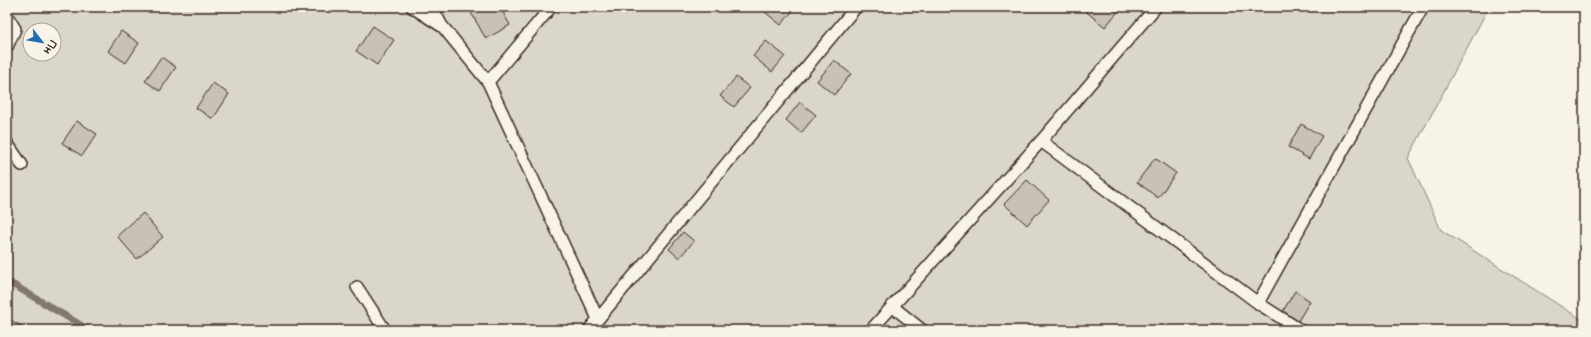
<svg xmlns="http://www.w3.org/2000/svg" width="1591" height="337" font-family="'Balsamiq Sans',sans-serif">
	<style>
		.green { fill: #dbd6cb; stroke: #8b8074; fill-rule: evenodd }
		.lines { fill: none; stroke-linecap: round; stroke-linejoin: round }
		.stream { stroke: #84786c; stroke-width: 7 }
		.building { fill: #c8c1b6; stroke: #3b2a1e }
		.lane-casing { stroke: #3b2a1e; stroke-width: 14 }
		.lane { stroke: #f7f3e8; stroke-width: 11 }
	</style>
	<rect width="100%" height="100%" fill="#f7f3e8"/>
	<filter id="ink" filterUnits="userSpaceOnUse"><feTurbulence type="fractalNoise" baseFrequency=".025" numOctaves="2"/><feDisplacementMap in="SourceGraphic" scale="8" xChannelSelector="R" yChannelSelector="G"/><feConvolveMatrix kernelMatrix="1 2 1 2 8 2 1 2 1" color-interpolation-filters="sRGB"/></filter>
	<g filter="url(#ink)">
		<path class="green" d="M7,7H1489L1408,158L1441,230L1584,321V330H7ZM30,30H54V54H30Z"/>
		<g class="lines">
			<path class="stream" d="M7,281L89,330"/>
		</g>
		<path class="building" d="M472,7H500L510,25L486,39L469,9Z
			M769,7H796L781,25L765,12Z
			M1084,7H1122L1105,27L1083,9Z
			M373,26L394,40L377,65L356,51Z
			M121,31L139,43L126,63L108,51Z
			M766,41L785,56L772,72L753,56Z
			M161,57L176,67L160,91L145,81Z
			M834,60L851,74L834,95L817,81Z
			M736,77L750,88L734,107L720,96Z
			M213,83L229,94L213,119L196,108Z
			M800,102L816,115L801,133L786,120Z
			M77,121L97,134L82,156L62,143Z
			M1301,124L1322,136L1309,159L1288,147Z
			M1155,158L1176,173L1158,198L1137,182Z
			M1027,180L1049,200L1027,225L1004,204Z
			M143,213L163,237L137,259L117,236Z
			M683,232L694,241L679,258L669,249Z
			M1295,291L1310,301L1298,321L1283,311Z
			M7,318L23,327L22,330H7Z"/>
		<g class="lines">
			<defs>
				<path id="lane" d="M412,7L443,27L488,82L598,319
					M432,7L442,26
					M7,16L15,29L7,47
					M488,82L551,7
					M1041,141L1258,303L1300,330
					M7,143L22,165
					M357,287L385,330
					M1258,303L1423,7
					M892,306L922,330
					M589,330L856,7
					M871,330L1041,141L1156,7"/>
			</defs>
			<use href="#lane" class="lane-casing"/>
			<use href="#lane" class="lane"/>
		</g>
	</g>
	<rect width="1591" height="337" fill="none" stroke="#f7f3e8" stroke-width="24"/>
	<rect x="12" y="12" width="1567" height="313" fill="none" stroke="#3b2a1e" stroke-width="1.5" filter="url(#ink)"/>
	<g transform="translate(42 42) rotate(121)"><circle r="19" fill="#f7f3e8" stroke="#aca397"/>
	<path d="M0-3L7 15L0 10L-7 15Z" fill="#1f6fb2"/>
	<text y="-6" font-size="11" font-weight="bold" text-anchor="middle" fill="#3b2a1e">Пн</text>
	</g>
</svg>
